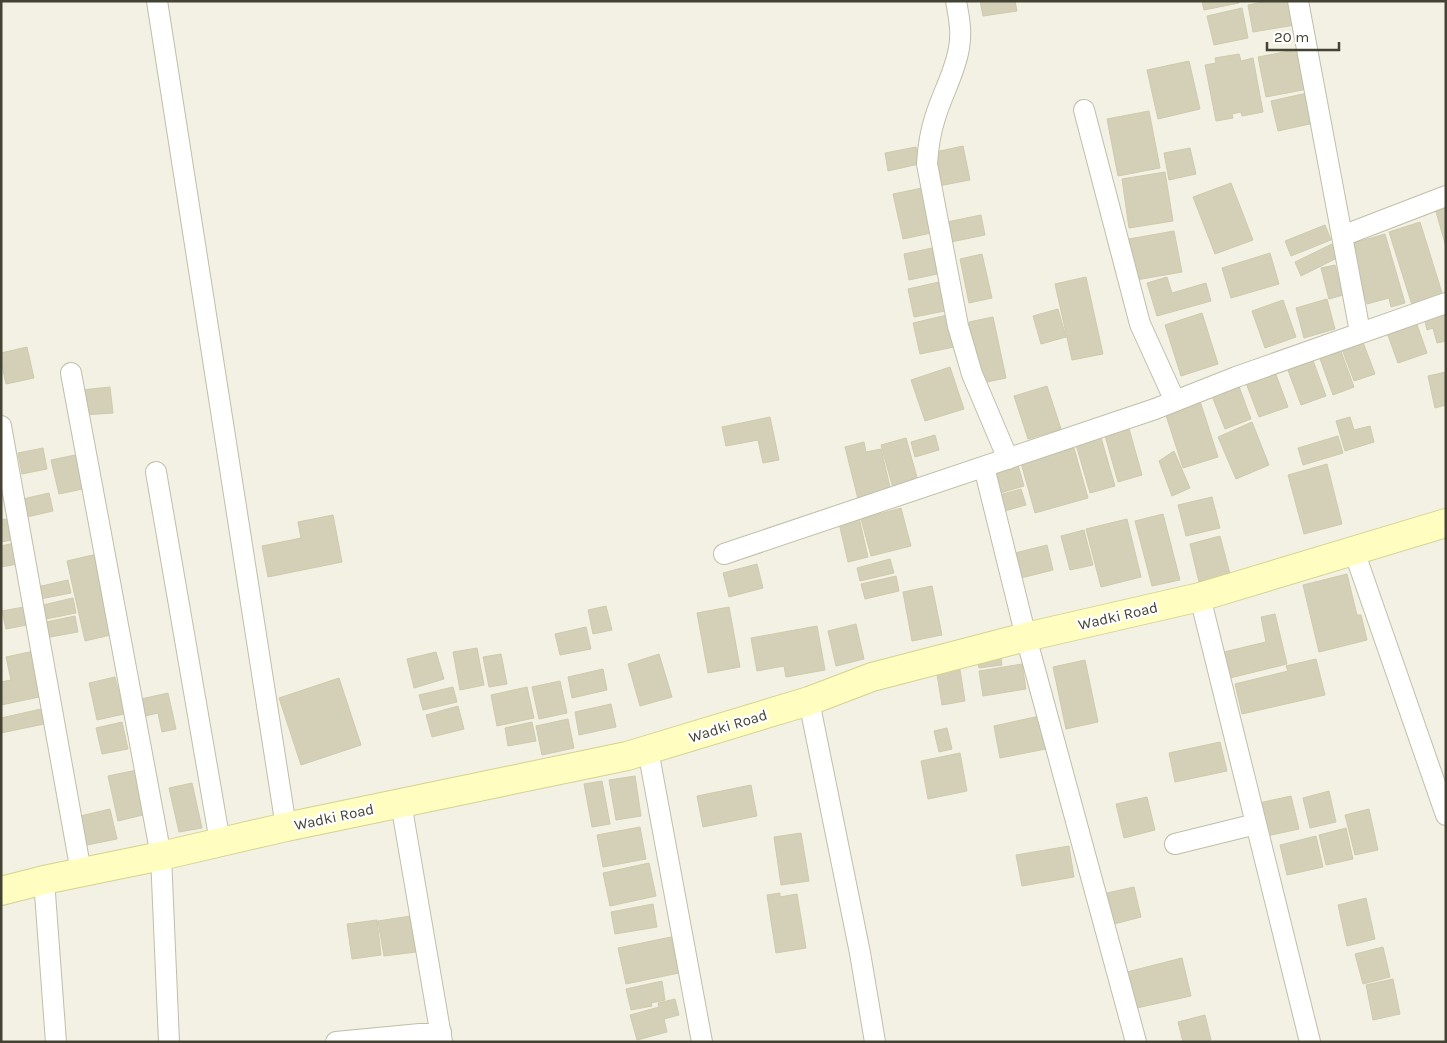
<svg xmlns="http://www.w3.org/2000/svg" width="1447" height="1043" font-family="Karla,sans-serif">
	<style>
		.building { fill: #d4d0b8; stroke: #cfcaab }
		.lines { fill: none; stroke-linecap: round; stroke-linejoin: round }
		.street-casing { stroke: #c1bea8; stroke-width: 22 }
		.secondary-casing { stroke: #d4d290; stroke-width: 30 }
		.street { stroke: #fff; stroke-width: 20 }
		.secondary { stroke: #fffec0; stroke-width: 28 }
		.labels { text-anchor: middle; stroke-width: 4.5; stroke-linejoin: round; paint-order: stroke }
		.street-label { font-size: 15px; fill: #444233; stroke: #fff }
	</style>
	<rect width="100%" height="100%" fill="#f2f1e3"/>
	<path class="building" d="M980,1H1015L1017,11L983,16Z
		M1202,1H1239V3L1204,10Z
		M1268,1H1291L1295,25L1253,32L1248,5Z
		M1242,8L1248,38L1214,45L1207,16Z
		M1300,49L1308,89L1266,97L1258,57Z
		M1239,54L1241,61L1253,58L1263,112L1242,116L1241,112L1232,114L1233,118L1216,121L1205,65L1216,63L1215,58Z
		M1189,61L1200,109L1158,119L1147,70Z
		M1307,93L1314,123L1278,131L1271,101Z
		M1149,111L1160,168L1118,176L1107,119Z
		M963,146L970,180L938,186L931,153Z
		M916,147L919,164L888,171L885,153Z
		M1190,148L1196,174L1169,180L1164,153Z
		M1165,172L1173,221L1129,228L1122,179Z
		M1231,183L1253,240L1215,254L1193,197Z
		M927,187L936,232L903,239L893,194Z
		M1446,205V247L1435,208Z
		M981,215L985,235L951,242L947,222Z
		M1420,222L1443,296L1412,305L1389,232Z
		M1325,225L1331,240L1291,256L1285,241Z
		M1174,231L1182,272L1136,280L1129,239Z
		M1385,234L1405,303L1391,307L1389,298L1367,304L1350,244Z
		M1332,244L1339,257L1301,276L1295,262Z
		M932,248L937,274L909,280L904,254Z
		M1270,253L1279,284L1231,298L1222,268Z
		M982,254L992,298L969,303L960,259Z
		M1335,265L1343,295L1329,299L1321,268Z
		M1086,277L1103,354L1072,360L1055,284Z
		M1167,277L1172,293L1206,283L1211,301L1157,316L1147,283Z
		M939,282L945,311L914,317L908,289Z
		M1327,299L1335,329L1304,338L1296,308Z
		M1283,300L1296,337L1265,348L1252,311Z
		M1058,309L1066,337L1041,344L1033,316Z
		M1446,312V341L1437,343L1433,328L1427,330L1424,317Z
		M1202,313L1218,364L1181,376L1165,325Z
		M947,315L954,347L920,354L913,323Z
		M993,317L1006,378L982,383L969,322Z
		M1415,319L1427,353L1398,363L1386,330Z
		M1361,337L1375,374L1354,381L1340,344Z
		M1339,346L1354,387L1333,395L1318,353Z
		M27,347L34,378L6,384L1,361V353Z
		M1311,355L1326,396L1301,405L1286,365Z
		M950,367L964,409L925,421L911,380Z
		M1275,372L1288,407L1259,417L1246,383Z
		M1446,372V405L1435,408L1428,376Z
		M1237,381L1251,419L1225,429L1210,391Z
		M1047,386L1061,429L1028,439L1014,396Z
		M110,387L113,413L83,415L81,390Z
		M1199,398L1218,457L1183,468L1164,409Z
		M770,417L779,460L763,463L758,440L726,446L722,427Z
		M1350,417L1354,430L1370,426L1374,442L1345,451L1336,421Z
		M1252,422L1269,465L1236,479L1218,437Z
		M1128,425L1142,475L1118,482L1104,432Z
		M1100,434L1115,486L1090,493L1075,441Z
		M935,435L939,450L915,457L911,442Z
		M1338,436L1343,453L1303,465L1298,448Z
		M906,438L918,481L893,488L881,445Z
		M864,442L866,452L881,449L891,491L858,499L845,447Z
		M43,448L47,469L22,474L18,453Z
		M1074,448L1088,498L1035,513L1021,463Z
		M1174,451L1190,488L1172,496L1159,461Z
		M80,454L87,488L59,494L51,460Z
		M1327,464L1342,524L1304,534L1288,475Z
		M1018,465L1024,486L997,494L991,472Z
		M1021,489L1026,505L1001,512L996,496Z
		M49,493L53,511L27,517L23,499Z
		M1212,497L1220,528L1186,536L1178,505Z
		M901,508L911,546L871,556L861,519Z
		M1163,514L1180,580L1152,586L1135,521Z
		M333,515L342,562L268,577L262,546L301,538L298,522Z
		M14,518L17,539L1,542V520Z
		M859,518L868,557L848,562L839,523Z
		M1127,519L1141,577L1101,587L1086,529Z
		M1084,530L1093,565L1070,570L1061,536Z
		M1220,536L1230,574L1199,582L1190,544Z
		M19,542L23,563L1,567V546Z
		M1047,545L1053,570L1017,579L1011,554Z
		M97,554L115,634L85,641L67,561Z
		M890,559L894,573L860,581L857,568Z
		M757,564L763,588L729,597L723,573Z
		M1347,574L1357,615H1361L1367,640L1319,652L1303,585Z
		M896,576L899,591L865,599L861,584Z
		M68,580L71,593L40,599L37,587Z
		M932,586L942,635L912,641L903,592Z
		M73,598L76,613L46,619L43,605Z
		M29,606L32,624L6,629L2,611Z
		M606,606L612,630L593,634L588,610Z
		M729,607L740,667L708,673L697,613Z
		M1275,614L1287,664L1230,678L1224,652L1266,642L1261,617Z
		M75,616L78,632L50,637L46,622Z
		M856,624L864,659L836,666L828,631Z
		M817,626L825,670L786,677L784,666L757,671L751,638Z
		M586,627L591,649L560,655L555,634Z
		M477,648L484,685L460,690L453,652Z
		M34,651L44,696L1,705V682L11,680L6,657Z
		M436,652L444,679L414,688L407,659Z
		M1000,652L1002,665L979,668L977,656Z
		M501,654L507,684L489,687L483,657Z
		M659,654L672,697L640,706L628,664Z
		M1316,659L1325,695L1242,714L1235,684L1288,671L1286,666Z
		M1085,660L1098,722L1066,729L1053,667Z
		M959,664L965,701L942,705L936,668Z
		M1022,664L1026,689L983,696L979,671Z
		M603,669L607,690L572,698L568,677Z
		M115,677L124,714L97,720L89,683Z
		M339,678L361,745L301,765L279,698Z
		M560,681L567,713L539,719L532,687Z
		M453,687L457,702L423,710L419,695Z
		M527,687L534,718L497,726L491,695Z
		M168,693L176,729L162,732L158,713L145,716L141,699Z
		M611,704L616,727L579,735L575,712Z
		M458,706L464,729L432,737L426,715Z
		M41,709L44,724L1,733V718Z
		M1044,715L1051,748L1000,758L994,726Z
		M568,719L574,748L542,755L536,726Z
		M122,722L128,749L102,754L96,728Z
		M532,722L536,741L508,746L505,728Z
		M947,728L952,749L939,752L934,731Z
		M1220,742L1227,771L1175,782L1169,753Z
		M960,753L967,791L928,799L921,761Z
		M137,770L147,814L118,821L108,776Z
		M635,776L641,816L616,820L609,780Z
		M602,781L610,824L592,827L584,784Z
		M192,783L202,828L179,832L169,788Z
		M751,785L757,816L703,827L697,796Z
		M1329,791L1336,822L1310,828L1303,798Z
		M1291,796L1299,829L1267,836L1259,803Z
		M1147,797L1155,830L1124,838L1116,804Z
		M110,809L117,839L82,846L76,817Z
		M1369,809L1378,850L1355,855L1345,815Z
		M640,827L646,859L603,867L597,835Z
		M1346,828L1353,859L1326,865L1319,835Z
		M801,833L809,881L781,885L774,837Z
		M1316,836L1323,867L1287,875L1280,845Z
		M1069,846L1074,877L1022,886L1016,855Z
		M649,863L656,896L610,906L603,873Z
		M1134,887L1141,917L1114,924L1107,893Z
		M780,893V897L797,894L806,948L776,953L767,895Z
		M1366,898L1375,939L1347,946L1338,905Z
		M653,904L657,927L615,934L611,912Z
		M411,916L416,952L384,956L378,921Z
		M377,920L381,955L352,959L347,924Z
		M671,937L679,973L626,984L618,948Z
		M1383,947L1390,977L1363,984L1355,954Z
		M1182,958L1191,996L1132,1009L1123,973Z
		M1393,979L1400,1014L1373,1020L1366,985Z
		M662,981L665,1000L651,1003L652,1006L631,1010L626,989Z
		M675,999L679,1015L664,1019L667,1032L637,1040L630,1015L659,1007L658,1003Z
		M1205,1015L1211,1040L1201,1042H1183L1178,1022Z"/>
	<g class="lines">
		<defs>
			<path id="street" d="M157,1L286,827
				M956,1C959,17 962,32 959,48C955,73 942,94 935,118C930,133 928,148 927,164L958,326L972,374L1008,459
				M1298,1L1360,332
				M1084,110L1140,324L1175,401
				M1342,236L1446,196
				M71,373L161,856L169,1042
				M1,426L81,872
				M984,467L1026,637L1136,1042
				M156,472L220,842
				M1354,551L1446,815
				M724,554L1155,409L1236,377L1446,303
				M1200,597L1310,1042
				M809,701L860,953L875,1042
				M648,750L702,1042
				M401,803L442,1042
				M1175,844L1256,824
				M44,880L56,1042
				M336,1042L441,1032"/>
			<path id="secondary" d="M1,891L44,880L161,856L286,827L627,756L809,701L872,677L1026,637L1200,597L1446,523"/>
		</defs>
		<use href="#street" class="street-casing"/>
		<use href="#secondary" class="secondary-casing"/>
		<use href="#street" class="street"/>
		<use href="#secondary" class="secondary"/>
	</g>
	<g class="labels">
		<g class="street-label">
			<text transform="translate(1118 616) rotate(-13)" y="5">Wadki Road</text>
			<text transform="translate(728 726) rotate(-17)" y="5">Wadki Road</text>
			<text transform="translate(334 817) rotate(-12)" y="5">Wadki Road</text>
		</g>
	</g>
	<rect width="1447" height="1043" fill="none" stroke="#444233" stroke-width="5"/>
	<path d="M1267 42v8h72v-8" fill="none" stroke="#444233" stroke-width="2.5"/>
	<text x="1274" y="42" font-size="15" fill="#444233" stroke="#ffffff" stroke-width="4" paint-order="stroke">20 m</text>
</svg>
